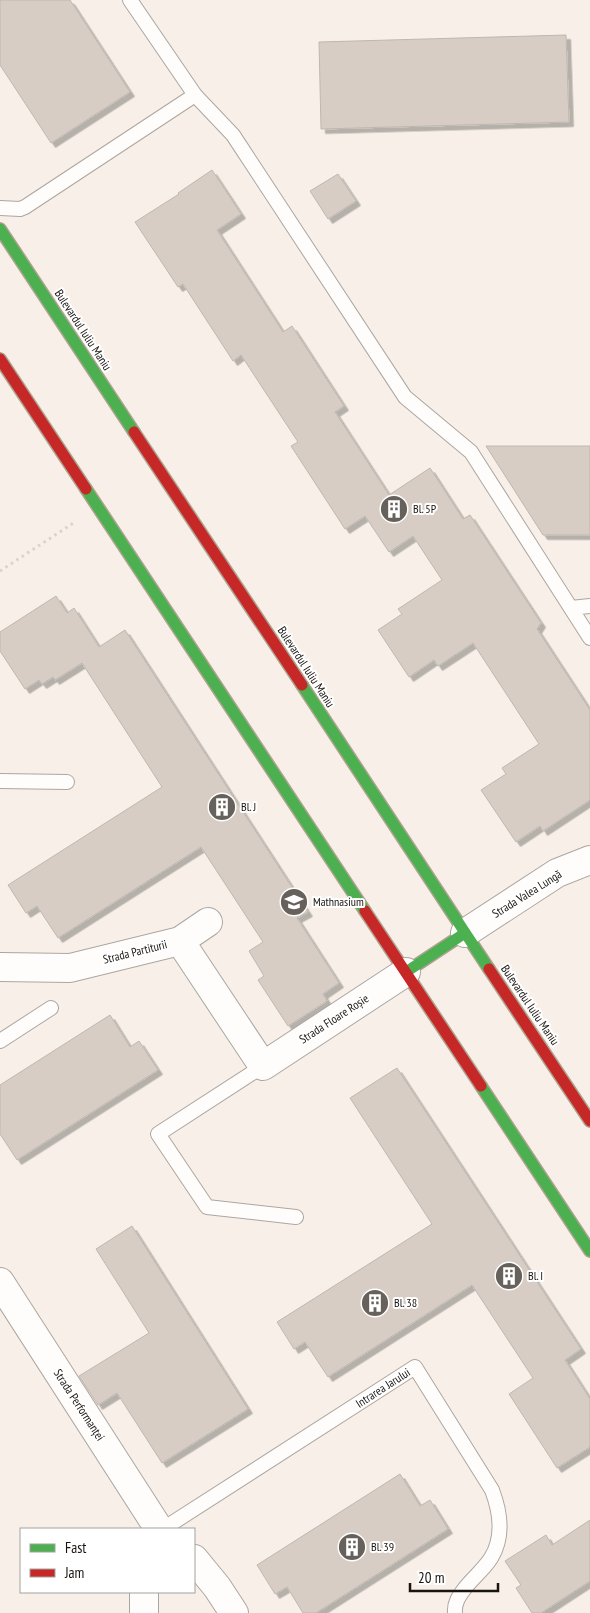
<svg xmlns="http://www.w3.org/2000/svg" width="590" height="1613" font-family="'PT Sans Narrow',sans-serif">
	<style>
		.building { fill: #d7cdc4; stroke: #beb8b2; filter: url(#shadow) }
		.lines { fill: none; stroke-linecap: round; stroke-linejoin: round }
		.lane-casing { stroke: #aca6a0; stroke-width: 16 }
		.street-casing { stroke: #aca6a0; stroke-width: 30 }
		.fast-casing { stroke: #aea290; stroke-width: 14 }
		.jam-casing { stroke: #aea290; stroke-width: 14 }
		.path { stroke: #d6d3d1; stroke-width: 3; stroke-dasharray: 2.5 4; stroke-linecap: butt }
		.lane { stroke: #fefdfc; stroke-width: 14 }
		.street { stroke: #fefdfc; stroke-width: 28 }
		.fast { stroke: #4caf50; stroke-width: 11 }
		.jam { stroke: #c62828; stroke-width: 11 }
		.labels { text-anchor: middle; stroke-width: 4; stroke-linejoin: round; paint-order: stroke }
		.street-label { font-size: 12px; fill: #191410; stroke: #fff }
		.poi-label { font-size: 12px; fill: #191410; stroke: #fff; text-anchor: start }
	</style>
	<defs>
		<filter id="shadow"><feDropShadow dx="4.5" dy="4.5" stdDeviation="0" flood-color="#0004"/></filter>
	</defs>
	<rect width="100%" height="100%" fill="#f8f0e8"/>
	<path class="building" d="M0,0H70L130,92L51,143L0,65Z
		M566,35L569,122L321,129L319,42Z
		M212,170L241,214L217,230L283,332L292,326L344,406L335,412L389,495L430,468L463,519L470,515L541,623L537,629L590,710V800L543,831L540,826L516,842L481,790L506,774L502,768L539,744L473,643L438,666L434,660L409,677L378,630L402,614L398,609L442,580L413,536L389,552L365,516L345,529L291,446L298,442L241,355L233,361L183,284L178,287L135,222L179,194L178,193Z
		M338,174L356,201L328,219L310,191Z
		M486,446H590V535H543Z
		M56,596L67,613L74,608L99,647L125,630L308,912L297,918L339,983L323,994L327,1001L288,1026L258,980L264,976L249,951L263,942L201,847L58,938L37,906L26,913L8,885L162,787L82,663L55,680L53,677L42,684L39,680L25,689L0,651V632Z
		M110,1015L130,1047L139,1041L158,1070L17,1160L0,1134V1085Z
		M397,1068L581,1349L565,1360L590,1399V1447L557,1468L509,1394L533,1378L472,1285L328,1377L305,1342L294,1349L277,1322L432,1224L350,1098Z
		M132,1226L248,1409L162,1463L117,1393L98,1405L79,1376L149,1333L96,1249Z
		M400,1474L420,1506L430,1500L448,1529L316,1613H303L287,1587L275,1594L257,1565Z
		M590,1520V1581L541,1613H532L516,1588L521,1585L505,1561L546,1535L552,1545Z"/>
	<g class="lines">
		<defs>
			<path id="lane" d="M130,0L195,95L233,135L405,397L471,452L590,638
				M0,208L20,209L25,207L195,95
				M571,608L590,606
				M0,781L67,782
				M0,1041L51,1008
				M263,1066L158,1134L207,1207L296,1217
				M163,1529L415,1367L492,1490C500,1511 504,1537 491,1558C484,1569 473,1578 465,1588C459,1596 454,1603 455,1613"/>
			<path id="street" d="M465,933L557,873L590,860
				M180,941L263,1066L406,972
				M0,967L70,968L180,941L208,922
				M0,1282L159,1529
				M194,1559L217,1587L234,1613
				M144,1613V1592"/>
			<path id="fast" d="M0,229L134,432
				M86,489L365,911
				M302,685L489,969
				M406,972L465,933
				M481,1086L590,1251"/>
			<path id="jam" d="M0,359L86,489
				M134,432L302,685
				M365,911L481,1086
				M489,969L590,1121"/>
		</defs>
		<use href="#lane" class="lane-casing"/>
		<use href="#street" class="street-casing"/>
		<use href="#fast" class="fast-casing"/>
		<use href="#jam" class="jam-casing"/>
		<path class="path" d="M0,571L75,522"/>
		<use href="#lane" class="lane"/>
		<use href="#street" class="street"/>
		<use href="#fast" class="fast"/>
		<use href="#jam" class="jam"/>
	</g>
	<defs>
		<symbol id="building-disc" viewBox="-11 -11 22 22"><circle r="9.5" fill="#67615c" stroke="#fff"/><path d="M-4-6H4V6H1V3H-1V6H-4ZM-2.5-4.3h1.7v1.8h-1.7ZM.8-4.3h1.7v1.8H.8ZM-2.5-1h1.7V.8h-1.7ZM.8-1h1.7V.8H.8Z" fill="#fff"/></symbol>
		<symbol id="school-disc" viewBox="-11 -11 22 22"><circle r="9.5" fill="#67615c" stroke="#fff"/><path d="M0-5L7-2L0 1L-7-2ZM-4 1L0 2.5L4 1V4Q0 6-4 4Z" fill="#fff"/></symbol>
	</defs>
	<g fill-rule="evenodd">
		<use href="#building-disc" x="378" y="493" width="32" height="32"/>
		<use href="#building-disc" x="206" y="791" width="32" height="32"/>
		<use href="#school-disc" x="278" y="886" width="32" height="32"/>
		<use href="#building-disc" x="493" y="1260" width="32" height="32"/>
		<use href="#building-disc" x="359" y="1287" width="32" height="32"/>
		<use href="#building-disc" x="336" y="1531" width="32" height="32"/>
	</g>
	<g class="labels">
		<g class="street-label">
			<text transform="translate(83 330) rotate(57)" y="4">Bulevardul Iuliu Maniu</text>
			<text transform="translate(306 667) rotate(57)" y="4">Bulevardul Iuliu Maniu</text>
			<text transform="translate(527 894) rotate(-32)" y="4">Strada Valea Lungă</text>
			<text transform="translate(135 952) rotate(-14)" y="4">Strada Partiturii</text>
			<text transform="translate(530 1005) rotate(56)" y="4">Bulevardul Iuliu Maniu</text>
			<text transform="translate(334 1019) rotate(-33)" y="4">Strada Floare Roșie</text>
			<text transform="translate(383 1388) rotate(-33)" y="4">Intrarea Jarului</text>
			<text transform="translate(79 1405) rotate(57)" y="4">Strada Performanței</text>
		</g>
		<g class="poi-label">
			<text x="413" y="513">Bl. 5P</text>
			<text x="241" y="811">Bl. J</text>
			<text x="313" y="906">Mathnasium</text>
			<text x="528" y="1280">Bl. I</text>
			<text x="394" y="1307">Bl. 38</text>
			<text x="371" y="1551">Bl. 39</text>
		</g>
	</g>
	<rect x="20" y="1528" width="175" height="65" fill="#ffffff" stroke="#a3a19f"/>
	<rect x="30" y="1544" width="25" height="8" fill="#4caf50" stroke="#a3a19f"/>
	<text x="65" y="1553" font-size="15" fill="#191410">Fast</text>
	<rect x="30" y="1569" width="25" height="8" fill="#c62828" stroke="#a3a19f"/>
	<text x="65" y="1578" font-size="15" fill="#191410">Jam</text>
	<path d="M410 1583v8h88v-8" fill="none" stroke="#191410" stroke-width="2.5"/>
	<text x="418" y="1583" font-size="15" fill="#191410" stroke="#ffffff" stroke-width="4" paint-order="stroke">20 m</text>
</svg>
